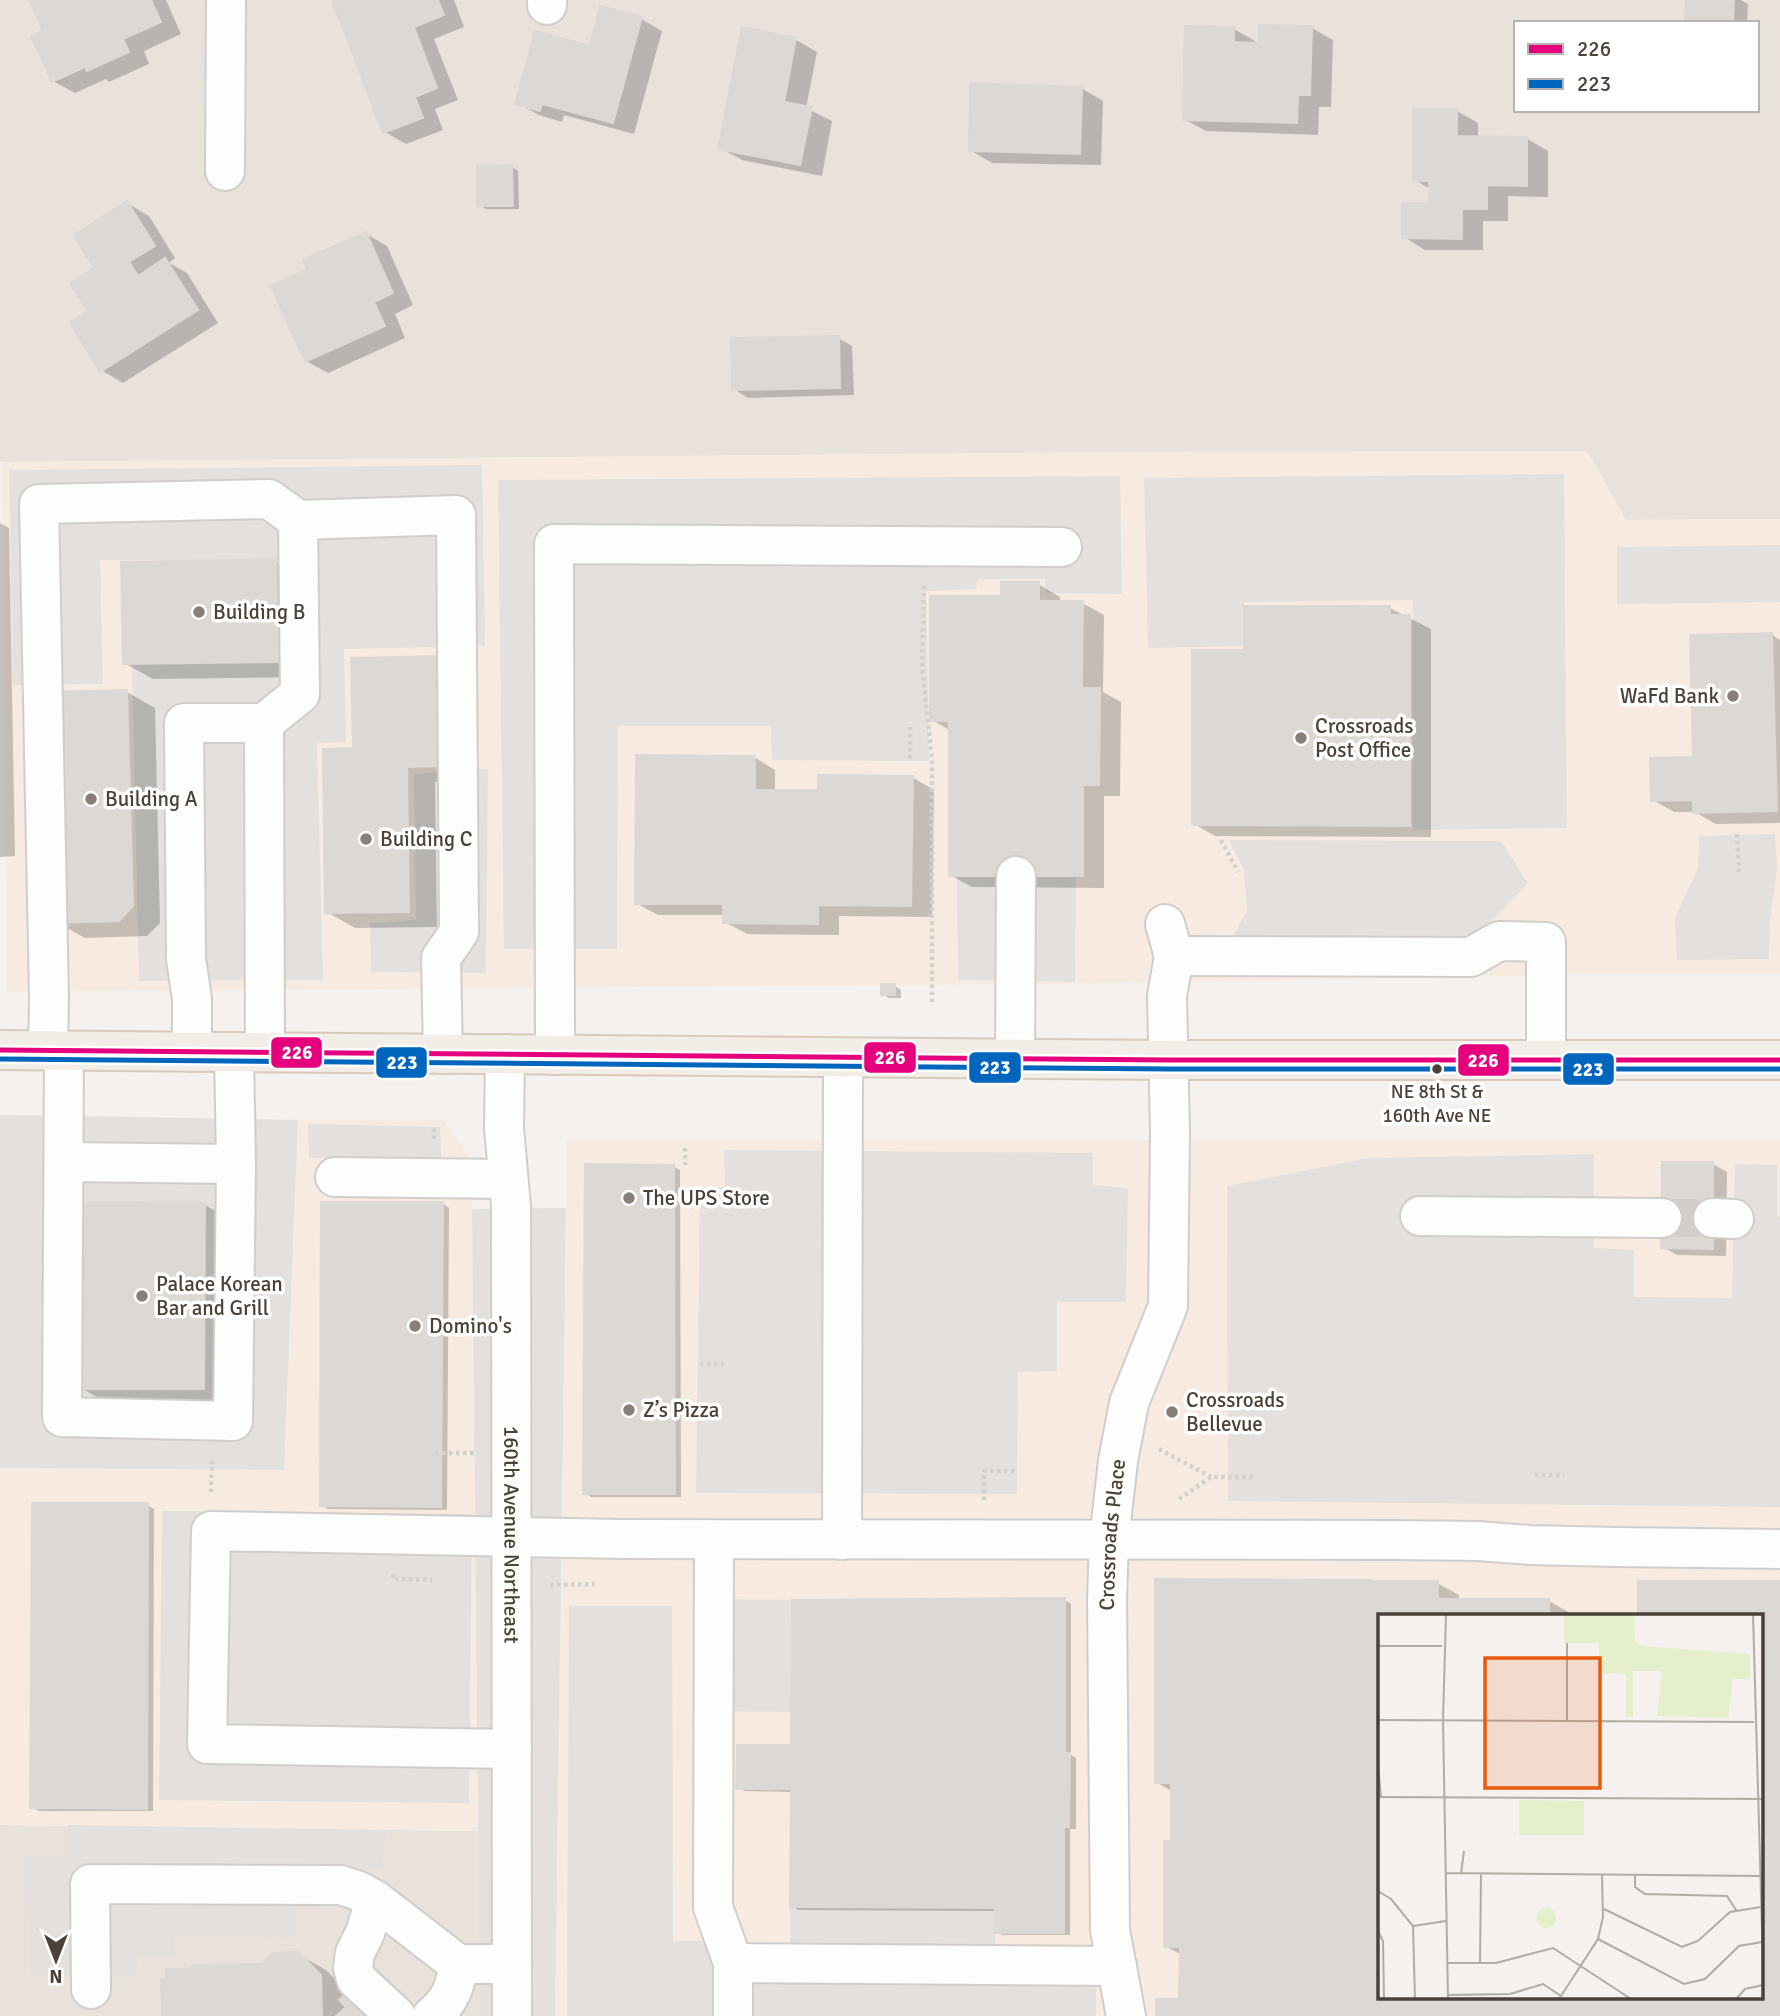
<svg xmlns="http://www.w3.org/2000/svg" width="1780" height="2016" font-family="Signika,sans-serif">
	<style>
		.residential { fill: #e8e2db; fill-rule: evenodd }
		.commercial { fill: #f7ebe1; fill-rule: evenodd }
		.parking { fill: #e3e0dd }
		.shadow { fill: #0003 }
		.building { fill: #dcd8d4; stroke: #ddd8d3; stroke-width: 2 }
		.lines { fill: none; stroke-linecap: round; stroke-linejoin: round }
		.minor-tunnel { stroke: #d2ceca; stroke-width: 38; stroke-dasharray: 38 19; stroke-linecap: butt }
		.minor-casing { stroke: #d1cdca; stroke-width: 42 }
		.major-casing { stroke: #d8caba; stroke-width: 42 }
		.path { stroke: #d4d1cc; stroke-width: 4.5; stroke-dasharray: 3.5 3.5; stroke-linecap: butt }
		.minor { stroke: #fdfdfc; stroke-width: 38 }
		.major { stroke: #f2ede6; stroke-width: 38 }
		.bus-1-casing { stroke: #fff; stroke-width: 10 }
		.bus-2-casing { stroke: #fff; stroke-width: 10 }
		.bus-1 { stroke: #e5007d; stroke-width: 5 }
		.bus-2 { stroke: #0065bd; stroke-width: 5 }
		.poi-dot { fill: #877f78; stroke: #fff; stroke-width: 2.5 }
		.bus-dot { fill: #4c4138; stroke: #fff; stroke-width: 2.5 }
		.labels { text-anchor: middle; stroke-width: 7; stroke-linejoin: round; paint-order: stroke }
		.bus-label { font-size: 19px; fill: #4c4138; stroke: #fff }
		.poi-label { font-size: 21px; fill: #4c4138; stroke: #fff; text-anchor: start }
		.street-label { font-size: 21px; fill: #4c4138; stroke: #fff }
		.inset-road { fill: none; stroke: #b1aba5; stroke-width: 2 }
		.view { fill: #e8590c; fill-opacity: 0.15; stroke: #e8590c; stroke-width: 3.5 }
		.inset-edge { fill: none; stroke: #4c4138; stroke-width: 3.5 }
		.line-badge { stroke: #fff; stroke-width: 2.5 }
		.badge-label { font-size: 19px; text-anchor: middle; font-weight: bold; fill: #fff }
	</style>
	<rect width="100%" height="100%" fill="#f4f1ee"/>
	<path class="residential" d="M0,0H1780V519L1626,520L1587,451L1120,452L0,462ZM1516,23H1757V110H1516Z
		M0,1825L483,1831L512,2016H0Z"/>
	<path class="commercial" d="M1587,451L1626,520L1780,519V974H1598L1129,983L7,992L2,462L1120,452Z
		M298,1120H443L469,1155L472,1199L483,1831L0,1825V1468L284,1470Z
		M567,1140H1780V2016H555ZM1379,1615H1761V1997H1379Z"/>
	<path class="parking" d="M482,465L485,646L344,649L346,742L317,743L323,980L139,981L132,664L285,663L282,560H100L103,684L13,685L9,470Z
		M1564,474L1567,828L1413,830V600L1244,602V646L1148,648L1144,478Z
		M1120,476L1122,594L1046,593L1045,579H978L976,589L926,591L929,761L772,760L771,726H618L617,949H504L498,480Z
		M1780,545V602L1617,604V547Z
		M488,769L486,973L371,972L370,923L416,920L414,774Z
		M1775,834L1777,868L1770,922L1769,959L1677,960L1675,918L1698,868L1699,836Z
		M1229,840L1501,841L1528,883L1469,945H1228L1247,911L1244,870Z
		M957,876H1076L1075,982L958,980Z
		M0,1115L77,1116L80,1389H204L205,1203L80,1202V1116L298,1120L284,1470L0,1468Z
		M308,1124L440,1127L441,1157L309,1158Z
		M724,1150L1093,1153V1185L1128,1188L1126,1302H1057V1371L1018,1372L1017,1494L696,1493L700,1188L725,1187Z
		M1594,1154V1248L1634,1250V1297L1732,1298L1735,1164L1777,1165V1216L1780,1217V1507L1228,1501L1227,1186L1368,1158Z
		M566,1208L555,2016H480L472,1209Z
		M162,1511L472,1514L469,1803L159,1800Z
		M714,1599L792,1600L791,1712L714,1711Z
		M569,1606H672L673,1941H725L790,1963V1907L995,1908V1965H1096V2016H567Z
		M68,1825L387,1830L381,1869L294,1868L291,1937L174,1936V1955L137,1956V1975H30L28,1857L68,1855Z"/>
	<path class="shadow" d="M31,0H166L181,34L144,51L149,64L109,82L106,79L75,93L53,81L45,31Z
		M334,0H454L464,27L434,39L458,100L435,109L443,130L406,144L385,132Z
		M1688,0H1741L1748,4L1747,23H1687Z
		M641,19L662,31L634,134L564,115L562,122L539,115L517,103L591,48Z
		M1312,28L1333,40L1331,107H1319L1318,135L1206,131L1184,119L1234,29L1255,41V44Z
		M743,29L796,40L817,52L806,108L832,121L822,176L742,160L720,148Z
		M1081,88L1103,101L1101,165L992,163L970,150Z
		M1457,111L1478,123V138H1526L1548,151V197L1508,196V221H1483V250H1425L1404,237L1430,205V189L1415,180Z
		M512,167L518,171L519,209H486L479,205Z
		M127,203L149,216L175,258L169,263L187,273L218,323L123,383L101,370L90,312L97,268Z
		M366,234L387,246L413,305L395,314L405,338L328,373L306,361L309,271Z
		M838,338L852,346L854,395L748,398L734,389Z
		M0,523L9,528L15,856L0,857Z
		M275,561L304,577L305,677L153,679L124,663Z
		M1038,584L1060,597V603H1082L1104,615L1103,692L1121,702L1120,796H1104V888L972,887L950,875L951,731L932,720L1003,598Z
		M1390,608L1431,629V837L1215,836L1194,824L1246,652Z
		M1772,635L1780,640V823L1716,824L1695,812H1674L1653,800L1695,759Z
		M353,659L473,782H435L437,927L355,928L327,912L354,750Z
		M127,692L155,708L160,923L147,936L85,938L56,922Z
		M754,757L775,770V792H820L912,777L934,790L932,917L839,916V935L747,934L725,922V915H658L636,903Z
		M895,986L901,990V998H889L882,994Z
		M1713,1164L1727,1172L1726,1256L1677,1255L1663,1247Z
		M674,1167L680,1170L681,1497H591L585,1493Z
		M443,1204L449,1208L447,1510L328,1509L321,1505Z
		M205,1205L233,1221L232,1405L109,1404L81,1388Z
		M147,1505L154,1509L153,1811H39L32,1807Z
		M1157,1581L1437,1583L1459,1595V1601H1549L1570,1613V1615H1379V1997H1761V1615H1640V1583H1780V2016H1158L1181,2000L1182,1955L1165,1946L1173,1843V1792L1156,1782Z
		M1065,1600L1071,1604V1755L1076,1758V1829H1070V1935H1003L996,1932V1911L798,1910L792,1906V1792L745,1791L738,1788L793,1747Z
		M297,1954L326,1970L349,1993L374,1968L380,1972L412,2004L400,2016H163L262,1966Z"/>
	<path class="building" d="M29,0H151L161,22L123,39L129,52L87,71L85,67L52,82L31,36L43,31Z
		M332,0H438L444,15L414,27L437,88L415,97L423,118L383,133Z
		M1686,0H1734L1733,23H1685Z
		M600,6L642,17L613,123L542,104L540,111L515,104L535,31L590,46Z
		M1259,25L1312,26L1310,95H1298L1297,123L1183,120L1185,26L1234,27V42L1259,43Z
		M742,27L796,38L784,102L812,107L800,165L718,149Z
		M970,83L1082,87L1080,154L969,151Z
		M1413,109H1457V136L1527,137V186L1487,185V209H1462V239L1402,238V203H1429V181H1413Z
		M512,165L513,206H477V166Z
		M127,201L155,246L129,262L138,276L165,258L198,310L100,372L70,322L88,311L70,283L94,268L74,235Z
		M366,232L393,293L374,302L385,326L305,362L271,286L307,270L303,260Z
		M839,336L840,388L732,390L731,338Z
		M276,559L278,662L123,664L121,562Z
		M1001,582H1039V601H1083L1082,688H1100L1099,785H1083V876H949V721H930V596H1001Z
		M1244,606H1390V615H1410V826L1192,825V650H1244Z
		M1772,633L1777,811L1693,813V800L1651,801L1650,758L1693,757L1690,635Z
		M444,656L445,766L407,767L409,912L325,913L323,749L353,748L351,658Z
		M127,690L133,906L119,921L55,923L49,692Z
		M636,755L755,756V790H818V775L913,776L911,906L818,905V924L723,923V904H635Z
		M881,984H895V995H881Z
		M1662,1162H1713V1249L1661,1248Z
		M585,1164L674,1165L675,1494H583Z
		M80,1202L205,1203L204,1389H79Z
		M321,1202H443L441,1507L320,1506Z
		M32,1503H148L147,1809L30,1808Z
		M1155,1579L1371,1580L1370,1783H1155Z
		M1155,1579L1438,1581V1599H1549V1615H1379V1997H1761V1615H1638V1581H1780V2016H1156V1999H1179L1180,1947H1164V1841H1171V1783H1155Z
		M1065,1598V1753H1070L1069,1827H1064V1933H995V1908L790,1907L791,1789H736L737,1745H791L792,1600Z
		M298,1952L321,1975L322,2016H162L161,1979H166V1969H190L193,1965L262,1964L272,1953Z
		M373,1966L407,1999L390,2016H336L346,2007L339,2000Z"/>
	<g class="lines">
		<path class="minor-tunnel" d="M1662,1218H1713"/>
		<defs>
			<g id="minor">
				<path d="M547,0V5"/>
				<path d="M225,171L226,0"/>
				<path d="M264,723L300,694L298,520"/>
				<path d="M1174,956L1471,957L1499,941L1546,942V1060"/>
				<path d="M48,1050L49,998L39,504L269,499L298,520L456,515L459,932L441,958L443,1054"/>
				<path d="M64,1051L62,1417L233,1421L236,1164L234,1052"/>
				<path d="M192,1052V999L186,959L184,723H264L265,1052"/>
				<path id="s1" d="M505,1054L504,1128L511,1206L512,2016"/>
				<path d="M555,1055L554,544L1062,547"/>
				<path d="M1015,1059L1016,876"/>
				<path d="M64,1162L236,1164"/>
				<path d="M335,1177L508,1179"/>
				<path d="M1420,1216L1662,1218"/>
				<path d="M1713,1218L1734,1219"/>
				<path d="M714,1540L713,1907L733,1963V2016"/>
				<path d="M842,1540L843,1058"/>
				<path d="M512,1749L207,1744L211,1531L621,1539L1393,1540L1478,1541L1530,1545L1615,1547L1780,1549"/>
				<path d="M375,1900L365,1933L355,1953L353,1968L356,1979L396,2016"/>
				<path d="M733,1963L1117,1966"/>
				<path d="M91,1989L90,1884L341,1885L359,1891L375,1900L458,1964H512"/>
				<path d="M432,2016C450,2002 456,1986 458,1964"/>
				<path id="s2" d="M1126,2016L1110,1930L1107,1599L1109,1540L1118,1461L1129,1403L1168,1306L1170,1132L1167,996L1174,956L1165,924"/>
			</g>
			<path id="major" d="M0,1050L1170,1060H1780"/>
		</defs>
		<use href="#minor" class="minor-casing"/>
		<use href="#major" class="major-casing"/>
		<path class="path" d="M924,586L922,666L932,760V1002
			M910,727V760
			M1737,834L1739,872
			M1221,840L1238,872
			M434,1139V1126
			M685,1148V1165
			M700,1364H724
			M1159,1449L1211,1477
			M435,1453H474
			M1535,1475H1564
			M211,1492L212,1459
			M1179,1499L1211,1477H1255
			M984,1500V1471H1017
			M393,1574V1579L432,1580
			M550,1585L595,1584"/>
		<use href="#minor" class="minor"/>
		<use href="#major" class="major"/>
		<defs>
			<path id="bus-1" d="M0,1050L1170,1060H1780"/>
			<path id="bus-2" d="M0,1059L1170,1069H1780"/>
		</defs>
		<use href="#bus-1" class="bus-1-casing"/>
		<use href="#bus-2" class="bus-2-casing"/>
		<use href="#bus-1" class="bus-1"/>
		<use href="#bus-2" class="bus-2"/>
	</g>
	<g class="poi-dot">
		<circle cx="199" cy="612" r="7"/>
		<circle cx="1733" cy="696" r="7"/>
		<circle cx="1301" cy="738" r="7"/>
		<circle cx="91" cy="799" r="7"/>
		<circle cx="366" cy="839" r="7"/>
		<circle cx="629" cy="1198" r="7"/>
		<circle cx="142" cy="1296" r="7"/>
		<circle cx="415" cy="1326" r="7"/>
		<circle cx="629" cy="1410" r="7"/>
		<circle cx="1172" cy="1412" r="7"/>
	</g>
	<circle class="bus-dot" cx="1437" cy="1069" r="6"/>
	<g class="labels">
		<g class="bus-label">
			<text x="1437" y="1098">NE 8th St &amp;<tspan x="1437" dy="24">160th Ave NE</tspan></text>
		</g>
		<g class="poi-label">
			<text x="213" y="619">Building B</text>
			<text x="1719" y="703" text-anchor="end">WaFd Bank</text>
			<text x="1315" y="733">Crossroads<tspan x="1315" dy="24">Post Office</tspan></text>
			<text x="105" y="806">Building A</text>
			<text x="380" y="846">Building C</text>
			<text x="643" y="1205">The UPS Store</text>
			<text x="156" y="1291">Palace Korean<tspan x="156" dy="24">Bar and Grill</tspan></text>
			<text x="429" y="1333">Domino's</text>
			<text x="1186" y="1407">Crossroads<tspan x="1186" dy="24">Bellevue</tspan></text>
			<text x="643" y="1417">Z’s Pizza</text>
		</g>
		<g class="street-label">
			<text dy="7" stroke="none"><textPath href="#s1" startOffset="481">160th Avenue Northeast</textPath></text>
			<text dy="7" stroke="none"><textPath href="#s2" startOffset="483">Crossroads Place</textPath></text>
		</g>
	</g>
	<g transform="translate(1378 1614)">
		<rect width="385" height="385" fill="#f4f1ee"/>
		<path d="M186,0H256L257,27L264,32L372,40V65H355L350,104L279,102L284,57H255V103H248V60L222,59L221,29H186ZM141,186L206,187V221H141Z" fill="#e6efcc"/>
		<path d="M158 304a10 10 0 1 1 20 0a10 10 0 1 1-20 0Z" fill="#e6efcc"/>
		<path class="inset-road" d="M375,0L385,351M189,29V106M0,32H64M0,106L376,108M65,106L70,385M65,106L68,0M0,152L3,183M0,183L385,185M67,259L385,262M83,260L86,237M257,261V273L267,280L349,282L358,296M0,277L13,285L35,312L37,385M226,295L304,333L320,327L352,298L383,293M35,312L68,307M0,317L5,327L6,385M220,325L306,370L327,365L361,332L384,328M69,349H118L175,334L253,385M102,349L103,260M70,381L132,380L165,370L183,382M181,385L220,325L225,303L224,261M358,385L367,375L385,371"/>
		<path class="view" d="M107,44H222V174H107Z"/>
		<rect width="385" height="385" class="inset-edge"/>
	</g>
	<g class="line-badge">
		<rect x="270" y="1036" width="53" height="33" rx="7" fill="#e5007d"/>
		<rect x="863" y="1041" width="54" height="33" rx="7" fill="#e5007d"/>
		<rect x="1457" y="1043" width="53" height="34" rx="7" fill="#e5007d"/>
		<rect x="375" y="1046" width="53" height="33" rx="7" fill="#0065bd"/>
		<rect x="968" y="1051" width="54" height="33" rx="7" fill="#0065bd"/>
		<rect x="1562" y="1052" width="53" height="34" rx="7" fill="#0065bd"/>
	</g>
	<g class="badge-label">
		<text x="297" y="1059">226</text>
		<text x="890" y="1064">226</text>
		<text x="1483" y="1067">226</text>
		<text x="402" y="1069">223</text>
		<text x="995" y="1074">223</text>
		<text x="1588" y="1076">223</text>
	</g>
	<rect x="1514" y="21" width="245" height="91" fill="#ffffff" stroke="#b7b3af" stroke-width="2"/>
	<rect x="1528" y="44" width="35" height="10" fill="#e5007d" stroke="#b7b3af" stroke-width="2"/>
	<text x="1577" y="56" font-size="21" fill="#4c4138">226</text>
	<rect x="1528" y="79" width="35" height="10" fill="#0065bd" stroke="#b7b3af" stroke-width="2"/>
	<text x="1577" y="91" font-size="21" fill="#4c4138">223</text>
	<g transform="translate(56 1960) rotate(180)" stroke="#ffffff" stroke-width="5" paint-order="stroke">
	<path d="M0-5L12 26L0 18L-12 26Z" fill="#4c4138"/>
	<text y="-10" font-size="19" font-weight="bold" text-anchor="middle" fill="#4c4138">N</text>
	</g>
</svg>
